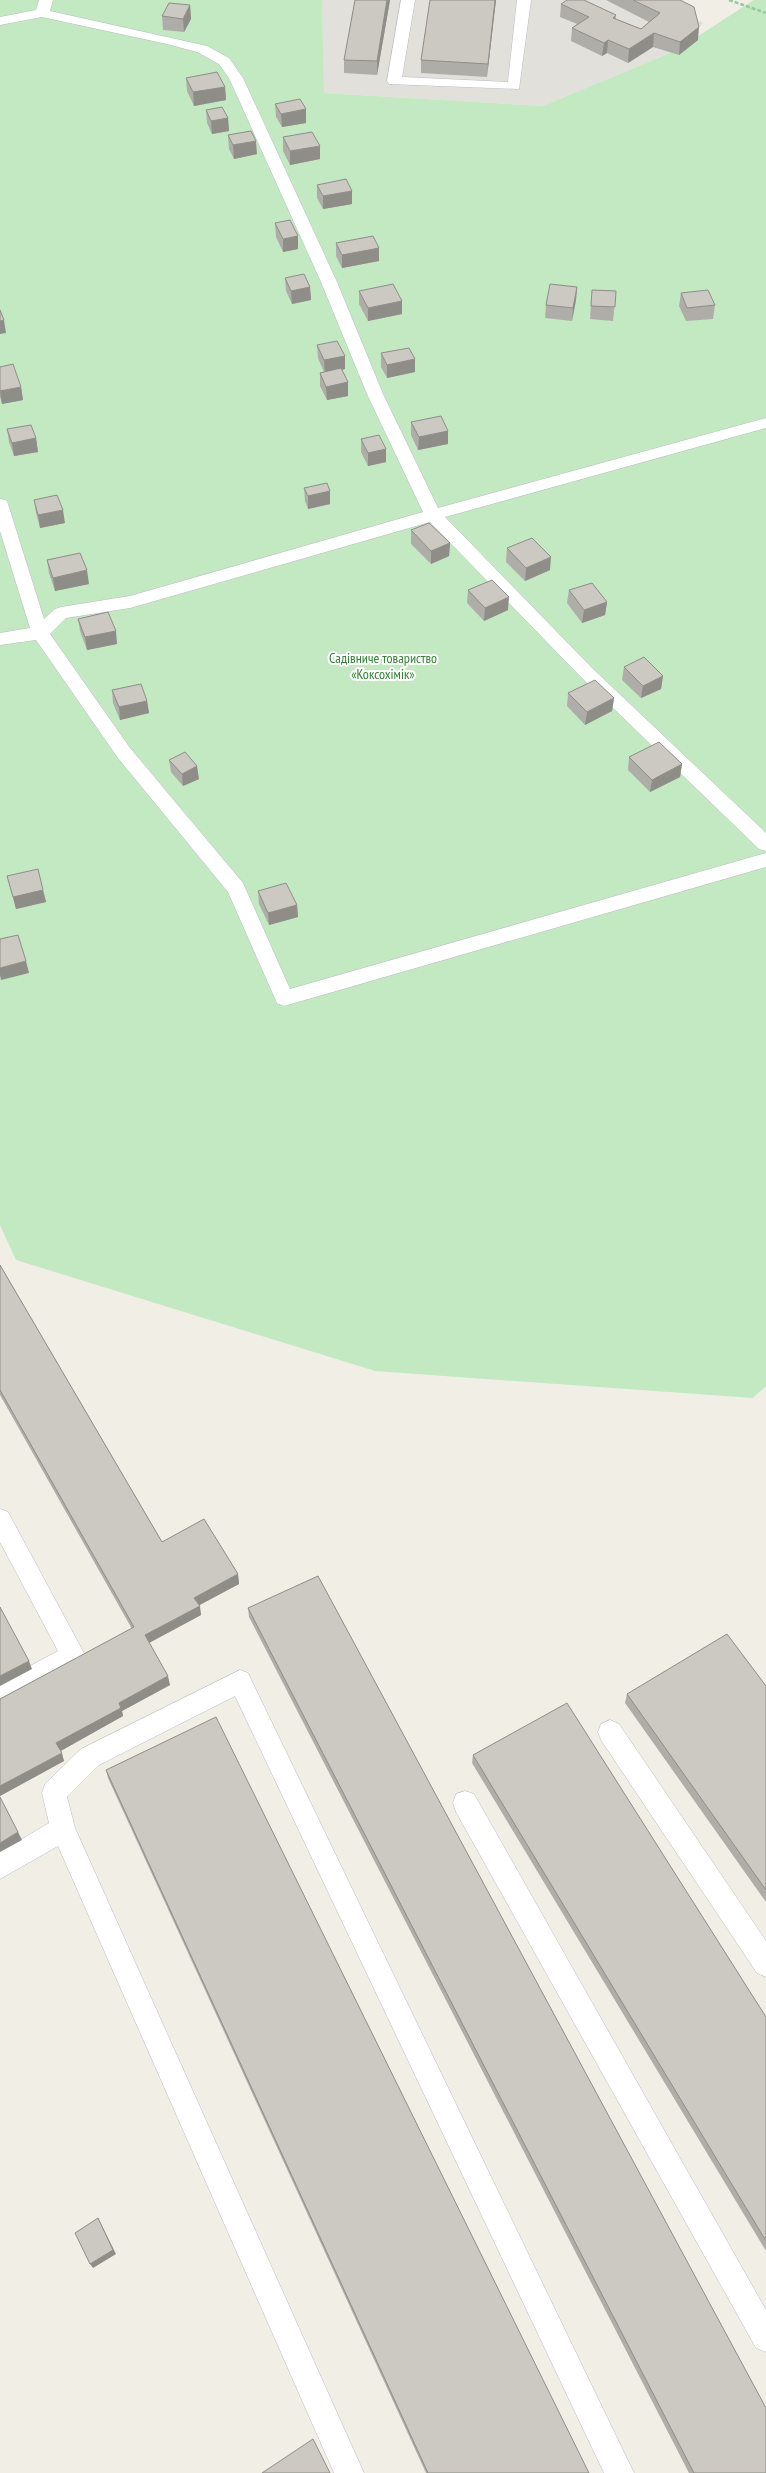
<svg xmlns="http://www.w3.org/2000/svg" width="766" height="2473" font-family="'PT Sans Narrow',sans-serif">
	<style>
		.industrial { fill: #e2e0db }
		.green { fill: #c2e9c2 }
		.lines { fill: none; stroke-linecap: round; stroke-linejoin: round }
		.lane-casing { stroke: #b9bcc1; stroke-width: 1 }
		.path { stroke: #99c8a6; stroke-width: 2.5; stroke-dasharray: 4 2; stroke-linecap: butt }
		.lane { fill: #fff; fill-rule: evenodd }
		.wall { fill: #afada8 }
		.shaded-wall { fill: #8f8d88 }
		.building { fill: #ccc9c3; stroke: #8f8d88 }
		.labels { text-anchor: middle; stroke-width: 4; stroke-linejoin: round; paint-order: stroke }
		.park-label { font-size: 14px; fill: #308432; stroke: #fff }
	</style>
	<rect width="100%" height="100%" fill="#f1eee6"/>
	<path class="industrial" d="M322,0H660L703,23L675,51L543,106L324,93Z"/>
	<path class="green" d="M0,0H322L324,93L543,106L675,51L754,0H766V1386L753,1398L375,1371L16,1260L0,1225Z"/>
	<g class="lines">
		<defs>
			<path id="lane" d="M39,0H53L50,11L207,46L229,58L243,78L337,282L383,394L438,508L766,418V428L445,517L592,668L766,833V851L759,849L580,676L430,522L130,608L66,618L50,634L130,748L243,883L290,989L766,853V867L284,1006L277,1003L228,892L118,758L36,640L0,645V633L30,628L0,531V499L6,500L8,504L44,619L55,609L61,607L130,596L423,512L367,394L321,282L229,78L219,64L197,52L167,44L42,17L0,25V17L36,10Z
				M401,0H415L402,77L508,82L517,0H531L519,89L389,84L387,81Z
				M0,1509L8,1512L85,1655L81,1663L0,1706V1682L58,1651L0,1542Z
				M240,1670L248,1673L634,2473H604L235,1696L99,1765L67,1797L75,1828L364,2473H334L58,1846L0,1879V1852L49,1823L42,1793L45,1784L81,1749Z
				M610,1720L619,1724L766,1941V1977L757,1973L601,1740L598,1732L601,1724Z
				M465,1791L474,1794L766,2310V2352L756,2348L456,1812L453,1803L456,1794Z"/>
		</defs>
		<use href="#lane" class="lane-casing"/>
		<path class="path" d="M729,0L766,13"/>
		<use href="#lane" class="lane"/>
	</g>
	<path class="wall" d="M355,0H390L377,75L344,73V60Z
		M496,0L487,77L421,73V60Z
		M606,0H680L698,40L679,55L653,47L628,63L607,53L602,56L571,41L572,28L577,24L560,17L561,4L616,15V19L641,29L649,22Z
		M190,5L191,19L184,32L163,30L162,16Z
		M186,78L225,87L226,100L194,106L187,91Z
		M275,104L306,109V123L282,127L276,117Z
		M206,110L228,118L229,131L212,134L207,123Z
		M228,135L257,154L234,159L229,149Z
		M283,137L320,146V159L290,165L283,151Z
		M317,185L352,204L323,209L317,198Z
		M275,223L298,236V249L283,252L276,237Z
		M336,243L379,248V261L342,268L336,256Z
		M285,278L310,287L311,300L292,304L286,291Z
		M577,287L576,300L572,321L545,318L546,305Z
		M592,290L616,291L613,321L590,319Z
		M359,291L402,301V314L368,321L359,304Z
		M681,293L715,305L713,319L686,321L679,306Z
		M317,345L345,356V369L342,370L348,382V396L327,400L320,386V373L324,372L318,358Z
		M381,353L415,372L387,378L381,367Z
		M0,367L21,387L23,400L2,404L0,397Z
		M411,422L448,431V444L418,450L411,435Z
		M7,429L36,438L38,452L14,456L9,442Z
		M361,439L386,449V462L368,466L361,452Z
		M304,488L330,504L308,509L305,501Z
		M34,500L65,523L40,528L36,513Z
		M411,530L450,543L449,556L431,564L411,544Z
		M507,548L550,570L525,581L506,562Z
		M47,560L89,584L55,591L49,573Z
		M468,590L508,610L484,621L467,603Z
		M569,590L607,602L605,615L582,623L567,603Z
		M78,619L117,644L87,650L80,631Z
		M624,667L663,676L661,689L641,698L622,680Z
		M112,690L147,701L149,713L120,720L113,703Z
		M568,693L614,698L612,711L585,725L567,706Z
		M629,757L682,764L680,777L650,792L628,770Z
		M169,760L199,779L183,786L171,772Z
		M7,876L43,890L46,902L16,909Z
		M258,891L297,905L298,917L269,925L259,904Z
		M0,1265L162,1542L238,1574L239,1584L199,1605L201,1615L149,1643L170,1685L122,1711L123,1716L60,1751L64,1761L0,1796V1699L132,1629L0,1395Z
		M248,1608L766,2473H689L249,1617Z
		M766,1686V1902L625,1703L627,1694Z
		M473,1755L766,2017V2251L472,1763Z
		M106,1770L589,2473H426L108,1778Z"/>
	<path class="shaded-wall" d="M387,0H390L377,75V61Z
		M495,0H496L487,77L488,64Z
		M190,5L191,19L184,32L183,19Z
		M699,27L698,40L679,55L680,42Z
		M654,33L653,47L628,63L629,49Z
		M608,40L607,53L602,56L604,43Z
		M225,87L226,100L194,106L193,92Z
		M306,109V123L282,127L281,114Z
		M228,118L229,131L212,134L211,121Z
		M256,141L257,154L234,159L233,145Z
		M320,146V159L290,165V151Z
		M352,191V204L323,209V196Z
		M298,236V249L283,252V239Z
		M379,248V261L342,268V255Z
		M310,287L311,300L292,304L291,291Z
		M577,287L576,300L572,321L573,308Z
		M402,301V314L368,321V308Z
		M4,320L6,333L0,334V321Z
		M345,356V369L325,373L324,360Z
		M415,359V372L387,378V365Z
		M348,382V396L327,400L326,387Z
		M21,387L23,400L2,404L0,391Z
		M448,431V444L418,450L419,437Z
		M36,438L38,452L14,456L12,443Z
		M386,449V462L368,466V453Z
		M330,491V504L308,509V496Z
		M63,510L65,523L40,528L38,515Z
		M450,543L449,556L431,564V551Z
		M551,557L550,570L525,581L526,568Z
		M87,570L89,584L55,591L53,578Z
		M509,597L508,610L484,621L485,608Z
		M607,602L605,615L582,623L584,610Z
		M116,631L117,644L87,650L85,637Z
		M663,676L661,689L641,698L643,686Z
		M614,698L612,711L585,725L587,712Z
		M147,701L149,713L120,720L119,707Z
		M682,764L680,777L650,792L652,780Z
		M197,766L199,779L183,786L182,774Z
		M43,890L46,902L16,909L13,897Z
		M297,905L298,917L269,925L268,913Z
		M26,961L29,973L1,980L0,975V968Z
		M238,1574L239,1584L196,1607L194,1598Z
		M200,1606L201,1615L147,1644L145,1635Z
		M29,1661L32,1669L0,1686V1676Z
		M168,1676L170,1685L122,1711L123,1716L59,1752L56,1743L119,1703Z
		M62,1753L64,1761L0,1796V1786Z
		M18,1832L22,1840L0,1852V1843Z
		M98,2218L116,2254L93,2268L90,2264Z"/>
	<path class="building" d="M355,0H387L377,61L344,60Z
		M430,0H495L488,64L421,60Z
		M567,0H584L616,15L613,18L641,29L660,13L633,0H680L694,7L699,27L680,42L654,33L629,49L608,40L604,43L572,28L589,17L561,4Z
		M169,3L190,5L183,19L162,16Z
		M217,72L225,87L193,92L186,78Z
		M300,99L306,109L281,114L275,104Z
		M222,107L228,118L211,121L206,110Z
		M251,131L256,141L233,145L228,135Z
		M312,132L320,146L290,151L283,137Z
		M346,179L352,191L323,196L317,185Z
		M290,220L298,236L283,239L275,223Z
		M373,236L379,248L342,255L336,243Z
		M304,274L310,287L291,291L285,278Z
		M393,284L402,301L368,308L359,291Z
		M550,284L577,287L573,308L546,305Z
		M592,290L616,291L615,307L591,306Z
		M708,290L715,305L687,308L681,293Z
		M0,310L4,320L0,321Z
		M337,341L345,356L324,360L317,345Z
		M409,348L415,359L387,365L381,353Z
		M13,364L21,387L0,391V367Z
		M341,368L348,382L326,387L320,373Z
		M441,416L448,431L419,437L411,422Z
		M31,425L36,438L12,443L7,429Z
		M379,435L386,449L368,453L361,439Z
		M327,483L330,491L308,496L304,488Z
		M57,495L63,510L38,515L34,500Z
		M429,523L450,543L431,551L411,530Z
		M532,538L551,557L526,568L507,548Z
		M80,553L87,570L53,578L47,560Z
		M492,580L509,597L485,608L468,590Z
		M592,583L607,602L584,610L569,590Z
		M108,612L116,631L85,637L78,619Z
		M644,657L663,676L643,686L624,667Z
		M595,680L614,698L587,712L568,693Z
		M141,684L147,701L119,707L112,690Z
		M659,742L682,764L652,780L629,757Z
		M185,752L197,766L182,774L169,760Z
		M38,869L43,890L13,897L7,876Z
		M286,883L297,905L268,913L258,891Z
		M18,935L26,961L0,968V939Z
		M0,1265L162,1542L204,1519L238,1574L194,1598L200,1606L145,1635L168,1676L119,1703L121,1708L56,1743L62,1753L0,1786V1699L134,1627L0,1390Z
		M318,1576L766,2408V2473H694L248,1608Z
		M0,1607L29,1661L0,1676Z
		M727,1634L766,1686V1890L627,1694Z
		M567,1703L766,2017V2241L473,1755Z
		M216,1717L589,2473H428L106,1770Z
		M0,1797L18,1832L0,1843Z
		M98,2218L113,2250L90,2264L75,2233Z
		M313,2439L330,2473H262Z"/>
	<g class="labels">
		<g class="park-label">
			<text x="383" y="663">Садівниче товариство<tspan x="383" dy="16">«Коксохімік»</tspan></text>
		</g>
	</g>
</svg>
